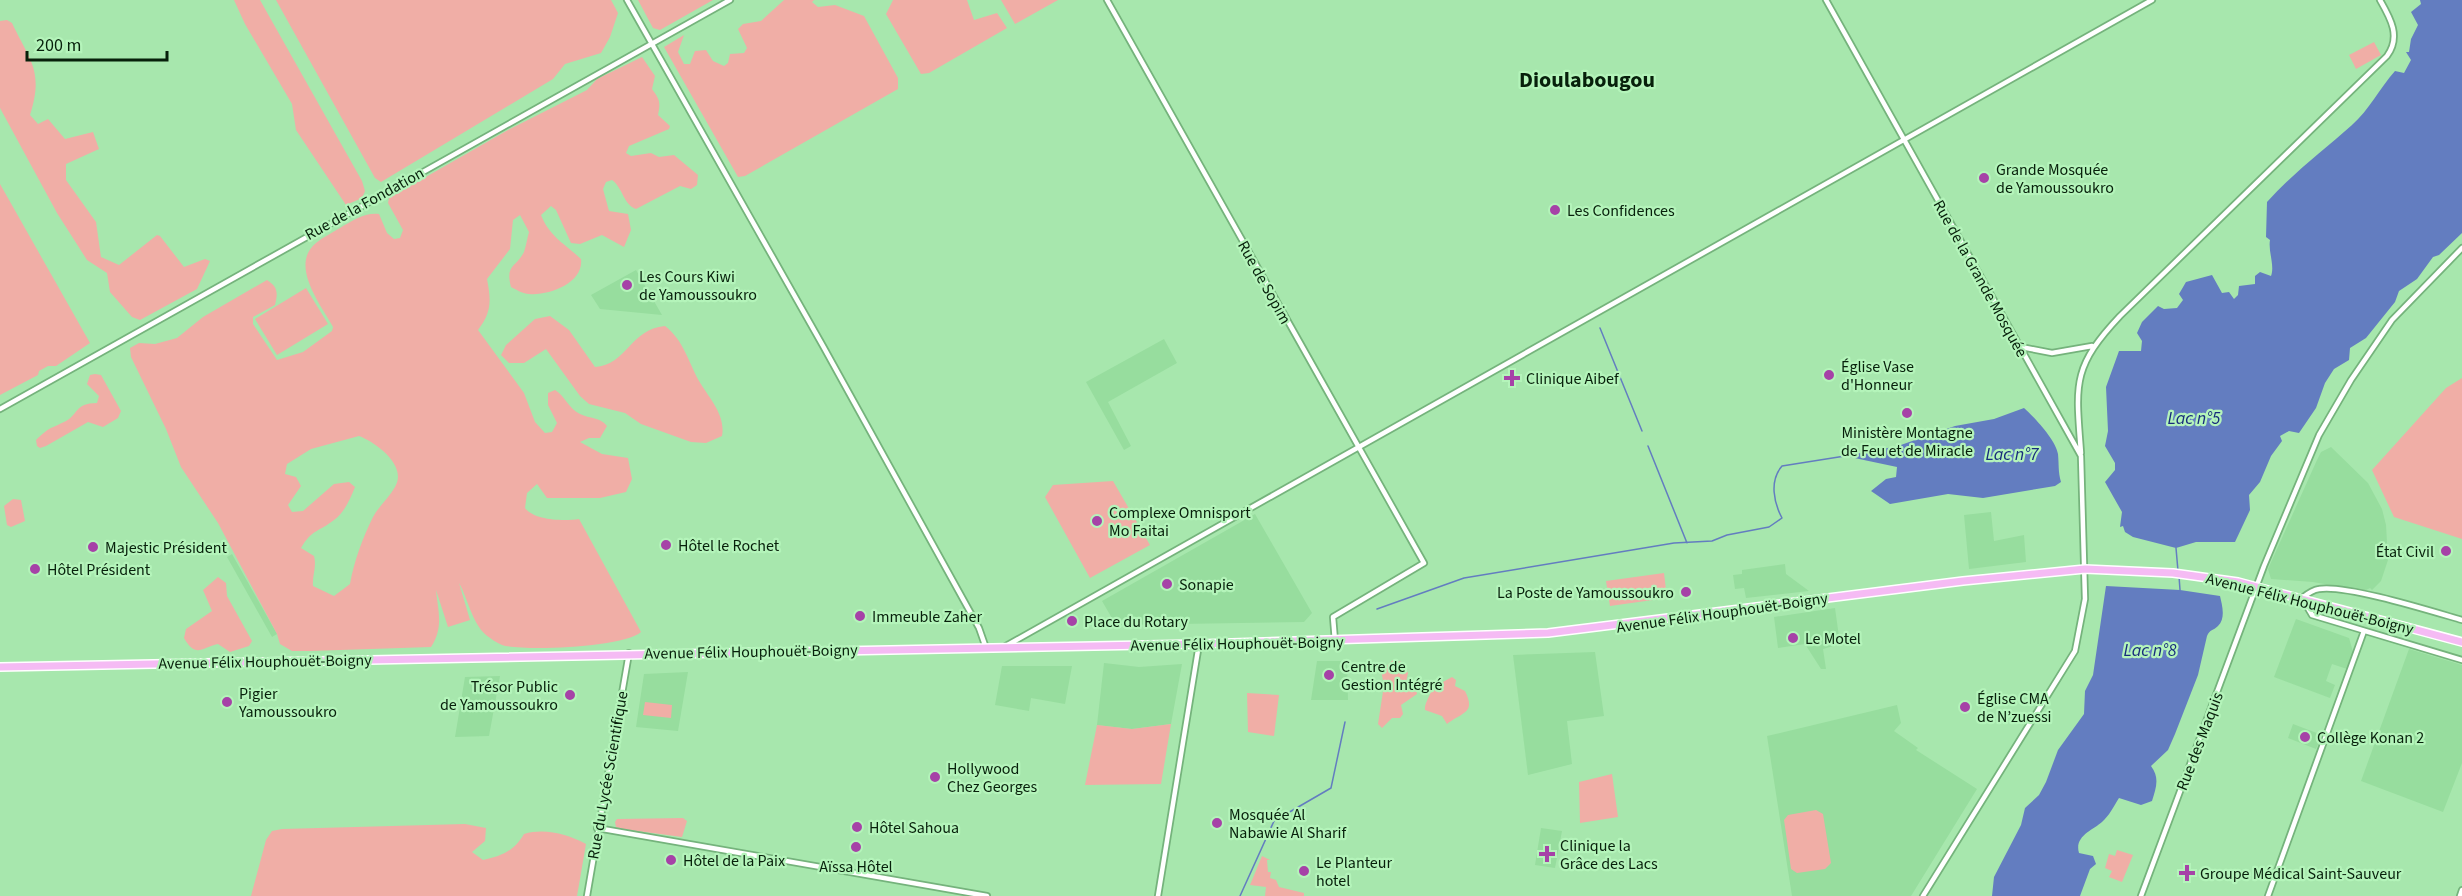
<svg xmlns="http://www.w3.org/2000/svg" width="2462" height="896" font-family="'Source Sans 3',sans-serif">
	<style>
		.built { fill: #97dd9e }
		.green { fill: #f0aea6; fill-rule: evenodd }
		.water { fill: #637dc0 }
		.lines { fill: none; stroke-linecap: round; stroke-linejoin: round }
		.stream { stroke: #637dc0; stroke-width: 1.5 }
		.minor-casing { stroke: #75b37c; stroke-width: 8 }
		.highway-casing { stroke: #fff; stroke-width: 10 }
		.minor { stroke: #fff; stroke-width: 4.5 }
		.highway { stroke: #f5bbf4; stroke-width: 7 }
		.poi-dot { fill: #a642a7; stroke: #b4f4ba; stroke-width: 2 }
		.labels { text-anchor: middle; stroke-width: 4.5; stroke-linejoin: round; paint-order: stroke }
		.poi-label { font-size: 16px; fill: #07200b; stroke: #b4f4ba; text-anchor: start }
		.street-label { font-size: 16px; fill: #07200b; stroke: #b4f4ba }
		.water-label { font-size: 18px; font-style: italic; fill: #172c7b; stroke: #b4f4ba }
		.district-label { font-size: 22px; font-weight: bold; fill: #07200b; stroke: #b4f4ba }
	</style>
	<rect width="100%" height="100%" fill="#a7e7ad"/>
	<path class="built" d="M636,270L662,315L600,309L591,295Z
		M1164,339L1177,363L1108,402L1131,446L1124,450L1086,382Z
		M2331,447L2368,483L2382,509L2386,525L2388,560L2381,581L2372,590L2370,588L2364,591L2313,582L2271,579L2268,569L2317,460L2321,452Z
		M1991,512L1994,541L2024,535L2026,562L1969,569L1964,515Z
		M1255,514L1312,613L1304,622L1116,625L1102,601Z
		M232,554L277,634L272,637L227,557Z
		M1785,564L1786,574L1809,591L1746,598L1744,588L1735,589L1733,575L1742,574V570Z
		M1835,608L1840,644L1823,649L1826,669H1821L1805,644L1778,648L1774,617Z
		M2296,619L2349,638L2353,652L2347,669L2332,664L2326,681L2335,685L2330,698L2274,677Z
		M2409,649L2462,665V763L2443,812L2361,781Z
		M1595,652L1604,716L1567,721L1572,764L1528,775L1513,655Z
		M1317,661H1347L1348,700H1311Z
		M1104,663L1139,667L1182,664L1171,724L1132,729L1097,725Z
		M1002,666H1072L1065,704L1031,698L1029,711L995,705Z
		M688,672L678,731L636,727L644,674Z
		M500,676L489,736L455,737L465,677Z
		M1897,705L1901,723L1894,731L1918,748L1916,750L1977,789L1911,896H1792L1767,736Z
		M2293,724L2322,735L2316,749L2288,738Z
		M1541,828L1562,831L1555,868L1535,865Z"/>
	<path class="green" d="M234,0H260L362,181L365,191L362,198L346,205L296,130L292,104L245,24Z
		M276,0H611L618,13L610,37L601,53L565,64L553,79L381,182L375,178Z
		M638,0H713L660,30L653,28Z
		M784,0H814L812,2L818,7L835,5L864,16L898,78V89L745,176L738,177L664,47L684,35L678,52L684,64H690L695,51L706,50L713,61L724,66L728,63L730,54L744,53L747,48L738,29L743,24L761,21Z
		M893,0H967L974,20L997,13L1007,28L929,73L921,74L886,14Z
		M1001,0H1058L1015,24Z
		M7,20L12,23C30,61 44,71 30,115L38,124L48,119L65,139L93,132L99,149L66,164V180L96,222L101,257L119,265L157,235L160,236L184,267L205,259L210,261L197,289L140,320L132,317L110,292L107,273L87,260L57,213L0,108V21Z
		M2374,42L2381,55L2356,69L2349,55Z
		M642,57L655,76L652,89C659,99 661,101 658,115L670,126L669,129L629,146L626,153L631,156L651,153L659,157L674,155L698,175L697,185L691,189L680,186L636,209C623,204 623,188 612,180L606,182L603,189L609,211L628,214L631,230L624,247L602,235L580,244L571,243L556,210L551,206L541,215C549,236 565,244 581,259C584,283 549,296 529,294C523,294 517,290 511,287C505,264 516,268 524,252C526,246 527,239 529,232L520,215L513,220L510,249L487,279C491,300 492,312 478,330L524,393L535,422L545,433L552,432L557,423L548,405V393L555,390C565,396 569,409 580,414C590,419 600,417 607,426L600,438H589L580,442L602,454L628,458L632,479L626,492L600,498H547L537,484L527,493L525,508C535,521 565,521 579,519L641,632C624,647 525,652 502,645C497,643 490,638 486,635C472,623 468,599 459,583L470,620L448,627L436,590C438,611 444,627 431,647L310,651H292L280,644L277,634L218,523L181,467L166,429L131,357L130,348L139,343L155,344L177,338L203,317L267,280C278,287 278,293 275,305L253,317V324L277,360L303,352L332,331L333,327C321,305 289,265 316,243C323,237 332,233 340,228C351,221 366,212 379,214L387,233L394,239L400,238L403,230L388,203L389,198L508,130L587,90L597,79ZM359,436C375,442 408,465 395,487C389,498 379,506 373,517C363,537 354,561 350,584L334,596L313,586C312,575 317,567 314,556L301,548C312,529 319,532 334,520C345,512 350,499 355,487L349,482L334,484L303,511L292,512L288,505L301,486L296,477L285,474L287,464L311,449Z
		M0,184L90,343L56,366H48L39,371L38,375L0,395Z
		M306,288L328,324L277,355L255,319Z
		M550,316L569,330L595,367C627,365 630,329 665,326C684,341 688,361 699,381C709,398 726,415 722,436L706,443L691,442L641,424L625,413L589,404L580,396L546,349L524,363H509L501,355L506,345L535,319Z
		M95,374L101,375L121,411L118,418L103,427L88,422L46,446L40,448L37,446L36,440C51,426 48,430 64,422C79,415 74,403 97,403L99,396L87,384L90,375Z
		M2462,378V539L2394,517L2372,470L2446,388Z
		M1113,481L1150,545L1090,578L1045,497L1053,485Z
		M13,499L21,500L25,521L11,527L7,525L4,506Z
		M1664,573L1667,598L1610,606L1606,581Z
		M218,577L226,583L227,596L252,641L249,646L230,652L218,644C202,647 196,659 184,638L186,629L212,611L203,590Z
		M1393,660L1402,662L1408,673L1406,682L1416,689L1417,694L1401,705L1403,714L1400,718H1392L1382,728L1378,724L1384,685L1381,671Z
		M1452,677L1456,680L1455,686L1465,691C1476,713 1463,712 1447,724L1442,716L1425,710C1424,703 1431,695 1432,688Z
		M1247,693L1279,695L1274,736L1248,732Z
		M645,702L672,705L671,718L643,715Z
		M1171,724L1161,784L1085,785L1097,725L1132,729Z
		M1612,774L1618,817L1580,823L1579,782Z
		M1816,810L1823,814L1831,863L1825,869L1797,873L1791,869L1784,820L1788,815Z
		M683,818L687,821L682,837L623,829L616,827L615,822L617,819Z
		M465,824L486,828L485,841L472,852L483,860C502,856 514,851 524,834C545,828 567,834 586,844L577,896H251L266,840L272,831L282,829Z
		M2117,850L2133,855L2122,882L2109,877L2112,871L2105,868L2109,854L2115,856Z
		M1262,856L1270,860H1267L1268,872H1271L1270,878L1276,880L1279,887L1304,893V896H1265L1266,887L1250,885Z"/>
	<path class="water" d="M2420,0H2462V233L2439,255L2433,257L2417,279L2399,291L2395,302L2366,338L2350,348L2349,360L2334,369L2325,383L2316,408L2299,433L2289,431L2280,436L2282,441L2271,456L2260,482L2249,495L2250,510L2235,542H2196L2176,548L2133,537L2125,532L2123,526L2120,527L2122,512L2105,482L2115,470V463L2105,446L2108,431L2106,387L2119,351H2141L2142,341L2137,333L2142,322L2158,306L2164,309L2177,308L2183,300L2179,294L2186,282L2212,275L2222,293L2229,292L2234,299L2238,295L2239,286L2255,284V276L2260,272L2271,276C2275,265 2268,252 2270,240L2266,237L2267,202C2293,173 2324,150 2352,125C2369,110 2380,88 2395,71L2404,73L2411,60L2406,52H2409L2411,39L2418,25L2411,12L2421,4Z
		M2024,408C2034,417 2056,440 2058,454C2059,464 2058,472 2061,482L2055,486L1983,498L1948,494L1890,504L1871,491L1886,479L1896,477L1897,467L1845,456L1898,446L1955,426L1994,419Z
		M2106,586L2180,590L2220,596C2222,605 2226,618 2218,626C2213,631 2210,629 2207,636L2198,675L2175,734L2168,750L2151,766C2160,778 2156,788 2152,801L2141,805L2119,798C2114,806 2109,816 2102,822C2093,830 2074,836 2079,853L2093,856L2096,864L2090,869L2080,896H1992L1994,877L2021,825L2025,808L2039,795L2046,782L2058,750L2084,714L2085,691L2093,675Z"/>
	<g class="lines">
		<path class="stream" d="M1600,328L1642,431
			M1648,446L1687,543
			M2176,548L2178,571
			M2179,576L2180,590
			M1377,609L1464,578L1674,543L1712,541L1727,535L1769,527L1782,518C1774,503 1769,481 1782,466L1845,456
			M1240,896L1274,821L1331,788L1345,722"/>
		<defs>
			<path id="minor" d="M627,0L823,346L979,628L986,648
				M1107,0L1424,563L1333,617L1335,641
				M1826,0L2081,456L2085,599L2075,651L1923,896
				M2021,347L2052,353L2092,346
				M0,409L730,0
				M2081,453C2076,385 2071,368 2120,316L2387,56C2401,37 2391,19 2380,0
				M2462,620C2434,612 2345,584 2319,589C2312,590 2307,594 2302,598L2312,615L2462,660
				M1004,647L2152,0
				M597,828L987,896
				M587,896L629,653
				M1158,896L1199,644
				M2141,896L2264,566L2319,435L2351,380L2392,320L2462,248
				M2268,896L2364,631
				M2460,896L2462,890"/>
			<path id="highway" d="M0,667L1199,644L1548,633L1963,581L2085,569L2173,573L2238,582L2462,642"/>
		</defs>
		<use href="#minor" class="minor-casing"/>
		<use href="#highway" class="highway-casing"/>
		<use href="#minor" class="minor"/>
		<use href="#highway" class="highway"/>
	</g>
	<g class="poi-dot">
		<circle cx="1984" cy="178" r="6"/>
		<circle cx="1555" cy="210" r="6"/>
		<circle cx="627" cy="285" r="6"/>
		<circle cx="1829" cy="375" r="6"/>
		<path d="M1509 369h6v6h6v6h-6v6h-6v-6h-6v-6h6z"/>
		<circle cx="1907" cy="413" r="6"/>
		<circle cx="1097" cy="521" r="6"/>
		<circle cx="666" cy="545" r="6"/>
		<circle cx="93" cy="547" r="6"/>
		<circle cx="2446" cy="551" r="6"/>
		<circle cx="35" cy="569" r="6"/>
		<circle cx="1167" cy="584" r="6"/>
		<circle cx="1686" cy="592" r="6"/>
		<circle cx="860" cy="616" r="6"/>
		<circle cx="1072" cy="621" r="6"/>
		<circle cx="1793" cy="638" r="6"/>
		<circle cx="1329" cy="675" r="6"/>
		<circle cx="570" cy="695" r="6"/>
		<circle cx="227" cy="702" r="6"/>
		<circle cx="1965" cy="707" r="6"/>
		<circle cx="2305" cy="737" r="6"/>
		<circle cx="935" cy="777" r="6"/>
		<circle cx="1217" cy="823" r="6"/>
		<circle cx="857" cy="827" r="6"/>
		<circle cx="856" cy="847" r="6"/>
		<path d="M1544 845h6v6h6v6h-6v6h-6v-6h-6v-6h6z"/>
		<circle cx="671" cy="860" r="6"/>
		<circle cx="1304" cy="871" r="6"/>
		<path d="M2184 864h6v6h6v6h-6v6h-6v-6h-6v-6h6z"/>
	</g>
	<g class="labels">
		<g class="poi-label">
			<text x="1996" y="175">Grande Mosquée<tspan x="1996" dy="18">de Yamoussoukro</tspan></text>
			<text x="1567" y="216">Les Confidences</text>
			<text x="639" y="282">Les Cours Kiwi<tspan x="639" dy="18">de Yamoussoukro</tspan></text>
			<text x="1841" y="372">Église Vase<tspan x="1841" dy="18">d'Honneur</tspan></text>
			<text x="1526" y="384">Clinique Aibef</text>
			<text x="1907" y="438" text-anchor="middle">Ministère Montagne<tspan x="1907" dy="18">de Feu et de Miracle</tspan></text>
			<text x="1109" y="518">Complexe Omnisport<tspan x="1109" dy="18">Mo Faitai</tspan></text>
			<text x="678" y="551">Hôtel le Rochet</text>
			<text x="105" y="553">Majestic Président</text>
			<text x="2434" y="557" text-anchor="end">État Civil</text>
			<text x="47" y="575">Hôtel Président</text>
			<text x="1179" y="590">Sonapie</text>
			<text x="1674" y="598" text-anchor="end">La Poste de Yamoussoukro</text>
			<text x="872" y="622">Immeuble Zaher</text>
			<text x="1084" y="627">Place du Rotary</text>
			<text x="1805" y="644">Le Motel</text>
			<text x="1341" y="672">Centre de<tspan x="1341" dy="18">Gestion Intégré</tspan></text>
			<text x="558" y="692" text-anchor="end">Trésor Public<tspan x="558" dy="18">de Yamoussoukro</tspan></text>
			<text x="239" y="699">Pigier<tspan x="239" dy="18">Yamoussoukro</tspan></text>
			<text x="1977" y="704">Église CMA<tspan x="1977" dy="18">de N’zuessi</tspan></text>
			<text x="2317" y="743">Collège Konan 2</text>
			<text x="947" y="774">Hollywood<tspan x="947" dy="18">Chez Georges</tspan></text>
			<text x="1229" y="820">Mosquée Al<tspan x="1229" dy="18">Nabawie Al Sharif</tspan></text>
			<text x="869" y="833">Hôtel Sahoua</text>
			<text x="1560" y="851">Clinique la<tspan x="1560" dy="18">Grâce des Lacs</tspan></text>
			<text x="683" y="866">Hôtel de la Paix</text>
			<text x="1316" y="868">Le Planteur<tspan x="1316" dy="18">hotel</tspan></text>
			<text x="856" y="872" text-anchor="middle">Aïssa Hôtel</text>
			<text x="2200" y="879">Groupe Médical Saint-Sauveur</text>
		</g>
		<g class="street-label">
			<text transform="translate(364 203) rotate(-29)" y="6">Rue de la Fondation</text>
			<text transform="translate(1981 278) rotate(61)" y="6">Rue de la Grande Mosquée</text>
			<text transform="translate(1265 282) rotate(61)" y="6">Rue de Sopim</text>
			<text transform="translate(2310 603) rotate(14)" y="6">Avenue Félix Houphouët-Boigny</text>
			<text transform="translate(1722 612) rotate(-8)" y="6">Avenue Félix Houphouët-Boigny</text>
			<text transform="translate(1237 643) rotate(-1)" y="6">Avenue Félix Houphouët-Boigny</text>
			<text transform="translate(751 651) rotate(-1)" y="6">Avenue Félix Houphouët-Boigny</text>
			<text transform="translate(265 661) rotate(-1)" y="6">Avenue Félix Houphouët-Boigny</text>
			<text transform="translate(2199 741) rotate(-69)" y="6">Rue des Maquis</text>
			<text transform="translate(607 775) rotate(-80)" y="6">Rue du Lycée Scientifique</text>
		</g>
		<g class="water-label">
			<text x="2194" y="424">Lac n°5</text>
			<text x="2012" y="460">Lac n°7</text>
			<text x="2150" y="656">Lac n°8</text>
		</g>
		<g class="district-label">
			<text x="1587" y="87">Dioulabougou</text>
		</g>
	</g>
	<path d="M27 51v9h140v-9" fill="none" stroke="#07200b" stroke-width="3"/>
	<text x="36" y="51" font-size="18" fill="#07200b" stroke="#b4f4ba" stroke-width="4.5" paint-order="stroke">200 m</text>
</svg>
